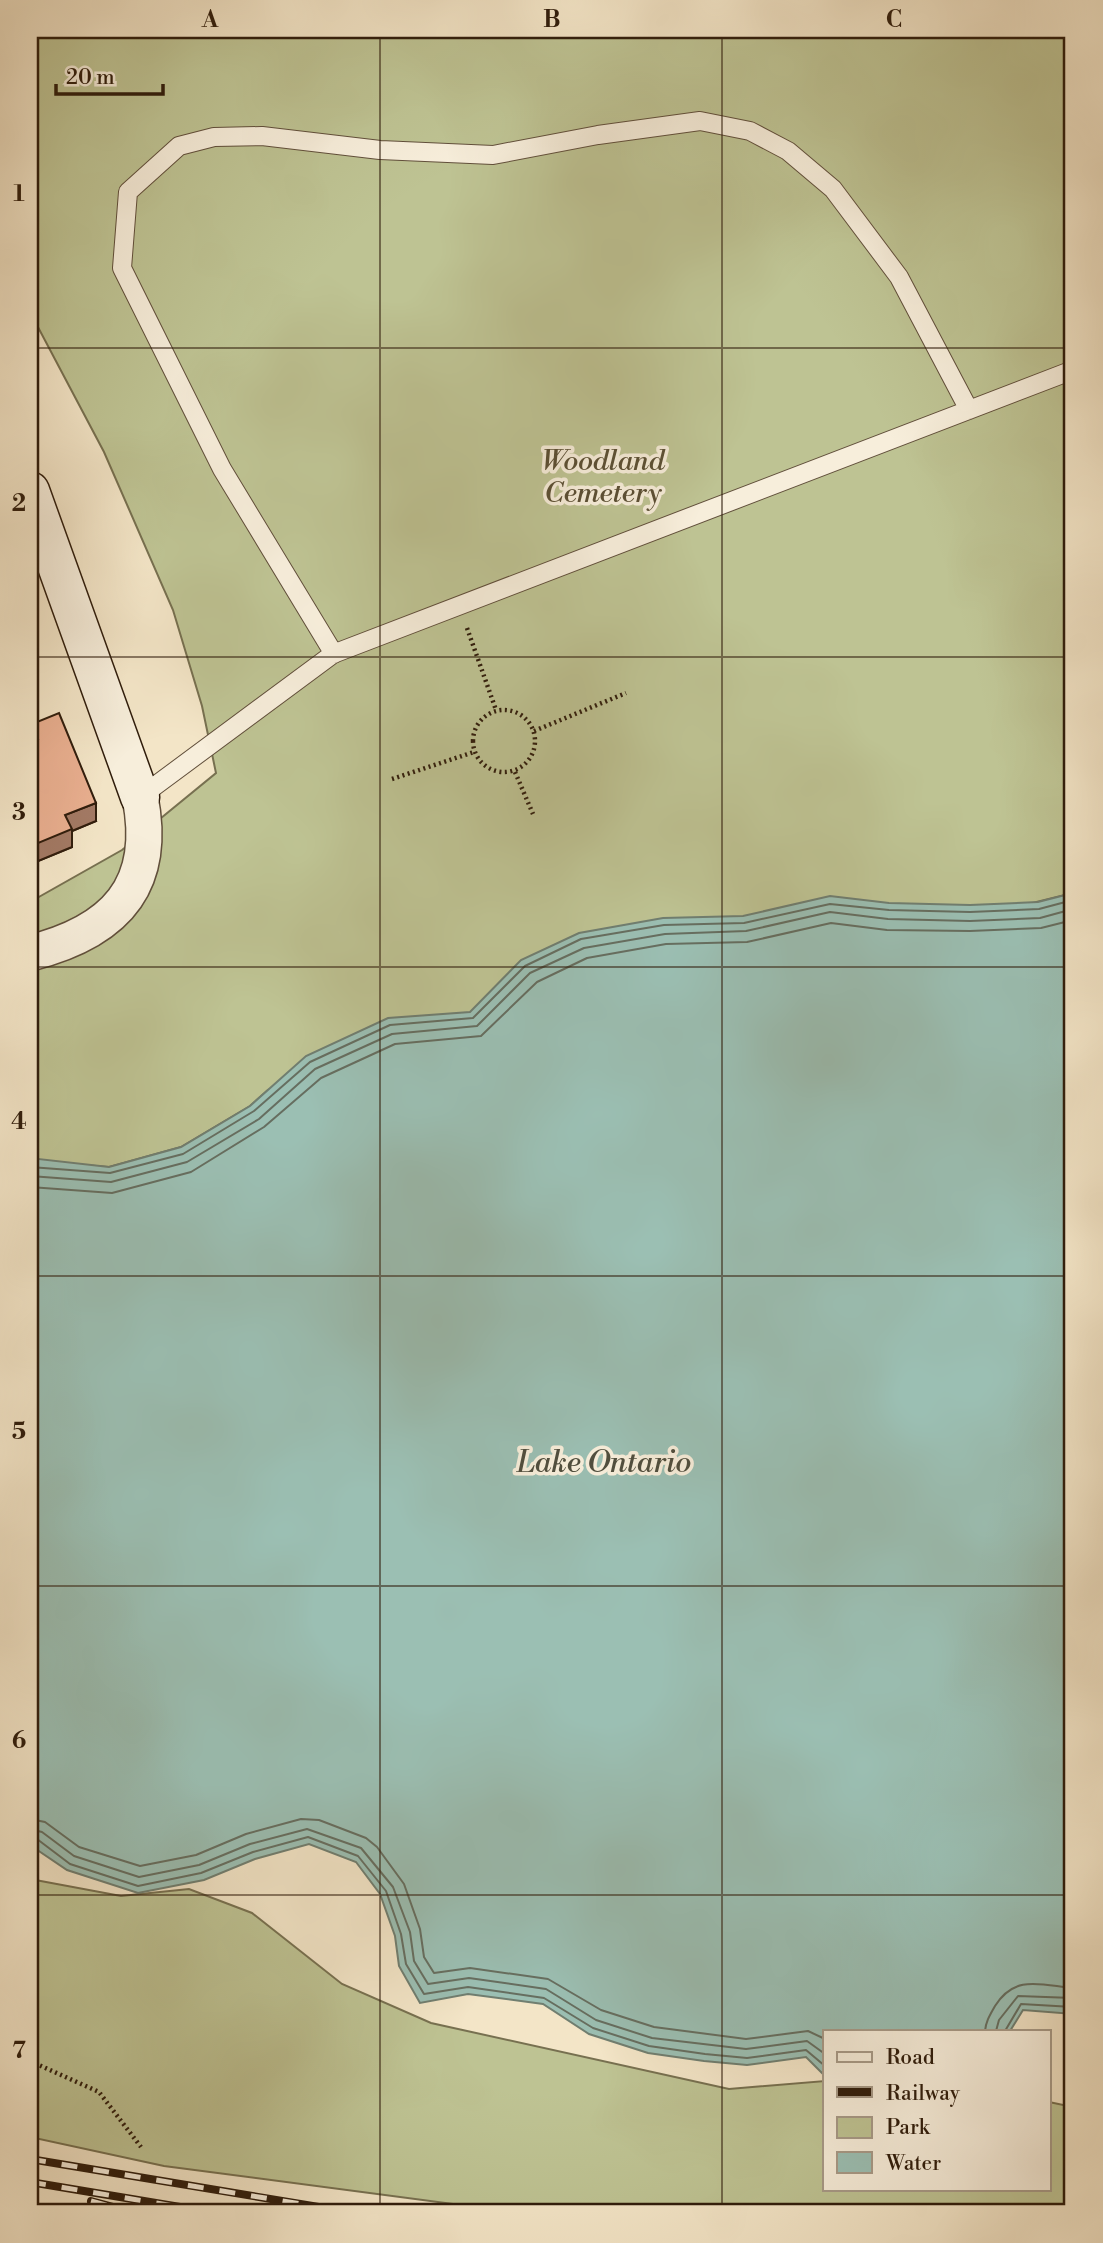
<svg xmlns="http://www.w3.org/2000/svg" width="1103" height="2243" font-family="'Libre Bodoni',serif">
	<style>
		.green { fill: #bec393; stroke: #777050; stroke-width: 2 }
		.water { fill: #9bbfb3; stroke: #707e70; stroke-width: 2 }
		.lines { fill: none; stroke-linecap: round; stroke-linejoin: round }
		.shore { stroke: #666e60; stroke-width: 2 }
		.lane-casing { stroke: #614f3b; stroke-width: 20 }
		.street-casing { stroke: #614f3b; stroke-width: 38 }
		.secondary-casing { stroke: #301d0c; stroke-width: 41 }
		.path { stroke: #301d0c; stroke-width: 4.5; stroke-dasharray: 2 3.5; stroke-linecap: butt }
		.lane { stroke: #f7eedb; stroke-width: 18 }
		.street { stroke: #f7eedb; stroke-width: 35 }
		.secondary { stroke: #f7eedb; stroke-width: 38 }
		.rail-casing { stroke: #301d0c; stroke-width: 8 }
		.rail { stroke: #f7eedb; stroke-width: 5; stroke-dasharray: 16; stroke-linecap: butt }
		.wall { fill: #c8967c; stroke: #301d0c; stroke-width: 2 }
		.shaded-wall { fill: #a37a65; stroke: #301d0c; stroke-width: 2 }
		.building { fill: #e9af90; stroke: #301d0c; stroke-width: 2 }
		.grid { fill: none; stroke: #301d0c; stroke-width: 2; stroke-opacity: 0.55 }
		.labels { text-anchor: middle; stroke-width: 7; stroke-linejoin: round; paint-order: stroke }
		.park-label { font-size: 28px; font-style: italic; fill: #5b4f34; stroke: #f7eedb }
		.water-label { font-size: 30px; font-style: italic; fill: #504e3e; stroke: #f7eedb }
		.neatline { fill: none; stroke: #301d0c; stroke-width: 2.5 }
		.grid-label { font-size: 23px; text-anchor: middle; font-weight: bold; fill: #301d0c }
	</style>
	<rect width="100%" height="100%" fill="#f3e5c7"/>
	<filter id="stains"><feTurbulence type="fractalNoise" baseFrequency=".00286" numOctaves="4"/><feColorMatrix values="0 0 0 0 .2 0 0 0 0 .09 0 0 0 0 .02 0 0 0 .5 -.17"/></filter>
	<radialGradient id="worn" r=".72"><stop offset=".6" stop-color="#630" stop-opacity="0"/><stop offset="1" stop-color="#630" stop-opacity=".3"/></radialGradient>
	<path class="green" d="M30,30H1073V893L268,1090L250,1106L181,1147L109,1167L31,1161L30,902L122,850L216,773L202,706L173,610L104,452L30,312Z
		M30,1879L121,1896L189,1889L252,1913L342,1984L431,2023L729,2089L825,2081V2189H1049V2102L1073,2107V2213H521L164,2166L30,2137Z"/>
	<path class="water" d="M1073,893V2014L1023,2010L1010,2031H825V2076L806,2057L747,2065L704,2061L648,2053L589,2034L543,2004L468,1994L420,2003L399,1966L395,1936L380,1894L356,1862L309,1844L255,1859L204,1880L138,1893L67,1870L30,1845V1158L109,1167L181,1147L250,1106L306,1056L388,1018L470,1012L521,960L579,933L663,918L743,916L830,896L889,903L970,905L1038,902Z"/>
	<g class="lines">
		<path class="shore" d="M30,1167L110,1173L183,1154L254,1111L310,1062L390,1025L473,1018L525,966L581,939L664,925L744,923L830,904L889,910L970,912L1039,909L1073,900
			M30,1176L111,1182L187,1162L259,1119L315,1069L392,1034L477,1026L530,973L584,948L665,934L746,931L830,912L888,919L970,921L1040,918L1073,909
			M30,1187L112,1193L191,1172L264,1127L321,1078L395,1044L481,1036L537,982L587,958L666,944L747,942L831,923L887,930L970,931L1041,928L1073,920
			M30,1819L45,1822L79,1847L140,1866L196,1855L246,1834L301,1819L319,1820L366,1838L377,1847L404,1884L420,1929L424,1957L434,1973L470,1968L548,1979L601,2010L654,2027L746,2039L808,2031L825,2039
			M30,1829L42,1832L74,1856L139,1877L199,1865L250,1844L307,1829L361,1848L393,1887L410,1932L414,1961L428,1984L469,1978L546,1989L596,2020L652,2038L746,2049L807,2041L825,2054
			M30,1838L37,1839L70,1864L138,1886L201,1873L253,1852L308,1837L358,1856L386,1891L401,1934L406,1964L424,1994L468,1987L544,1998L593,2028L649,2046L705,2054L747,2058L806,2050L825,2066
			M985,2031C986,2021 990,2015 995,2006C1015,1974 1041,1985 1073,1988
			M996,2031L999,2020L1018,1996L1073,1998
			M1005,2031L1021,2004L1073,2007"/>
		<defs>
			<path id="lane" d="M334,654L222,469L122,268L128,192L179,146L214,137L262,136L380,150L493,155L598,135L700,121L750,131L788,151L833,189L899,277L969,410
				M140,797L333,654L1073,370"/>
			<path id="street" d="M30,953C114,932 158,887 140,797"/>
			<path id="secondary" d="M30,491L140,797"/>
		</defs>
		<use href="#lane" class="lane-casing"/>
		<use href="#street" class="street-casing"/>
		<use href="#secondary" class="secondary-casing"/>
		<path class="path" d="M467,628L496,710
			M473 741a31 31 0 1 1 62 0a31 31 0 1 1-62 0Z
			M534,731L626,693
			M515,772L533,814
			M392,779L474,752
			M30,2061L99,2092L141,2147"/>
		<use href="#lane" class="lane"/>
		<use href="#street" class="street"/>
		<use href="#secondary" class="secondary"/>
		<defs>
			<path id="rail" d="M30,2159L355,2213
				M30,2182L216,2213
				M91,2201L136,2213"/>
		</defs>
		<use href="#rail" class="rail-casing"/>
		<use href="#rail" class="rail"/>
	</g>
	<path class="wall" d="M32,724L96,821L72,831V847L31,864L30,860V742L32,741Z"/>
	<path class="shaded-wall" d="M96,803V821L72,831V847L31,864V846L65,815Z"/>
	<path class="building" d="M59,713L96,803L65,815L72,829L31,846L30,842V742L38,739L32,724Z"/>
	<path class="grid" d="M380,30V2213M722,30V2213M30,348H1073M30,657H1073M30,967H1073M30,1276H1073M30,1586H1073M30,1895H1073"/>
	<g class="labels">
		<g class="park-label">
			<text x="603" y="470">Woodland<tspan x="603" dy="32">Cemetery</tspan></text>
		</g>
		<g class="water-label">
			<text x="604" y="1472">Lake Ontario</text>
		</g>
	</g>
	<rect width="1103" height="2243" fill="none" stroke="#f3e5c7" stroke-width="77"/>
	<rect x="823" y="2030" width="228" height="161" fill="#f7eedb" stroke="#a79a88" stroke-width="2"/>
	<rect x="837" y="2052" width="35" height="10" fill="#f7eedb" stroke="#a79a88" stroke-width="2"/>
	<text x="886" y="2064" font-size="21" fill="#301d0c">Road</text>
	<rect x="837" y="2087" width="35" height="10" fill="#301d0c" stroke="#a79a88" stroke-width="2"/>
	<text x="886" y="2100" font-size="21" fill="#301d0c">Railway</text>
	<rect x="837" y="2117" width="35" height="21" fill="#bec393" stroke="#a79a88" stroke-width="2"/>
	<text x="886" y="2134" font-size="21" fill="#301d0c">Park</text>
	<rect x="837" y="2152" width="35" height="21" fill="#9bbfb3" stroke="#a79a88" stroke-width="2"/>
	<text x="886" y="2170" font-size="21" fill="#301d0c">Water</text>
	<path d="M56 84v10h107v-10" fill="none" stroke="#301d0c" stroke-width="3.5"/>
	<text x="66" y="84" font-size="21" fill="#301d0c" stroke="#f7eedb" stroke-width="5" paint-order="stroke">20 m</text>
	<rect x="38" y="38" width="1026" height="2166" class="neatline"/>
	<g class="grid-label">
		<text x="210" y="27">A</text>
		<text x="552" y="27">B</text>
		<text x="894" y="27">C</text>
		<text x="19" y="201">1</text>
		<text x="19" y="511">2</text>
		<text x="19" y="820">3</text>
		<text x="19" y="1129">4</text>
		<text x="19" y="1439">5</text>
		<text x="19" y="1748">6</text>
		<text x="19" y="2058">7</text>
	</g>
	<rect width="100%" height="100%" filter="url(#stains)"/>
	<rect width="100%" height="100%" fill="url(#worn)"/>
</svg>
